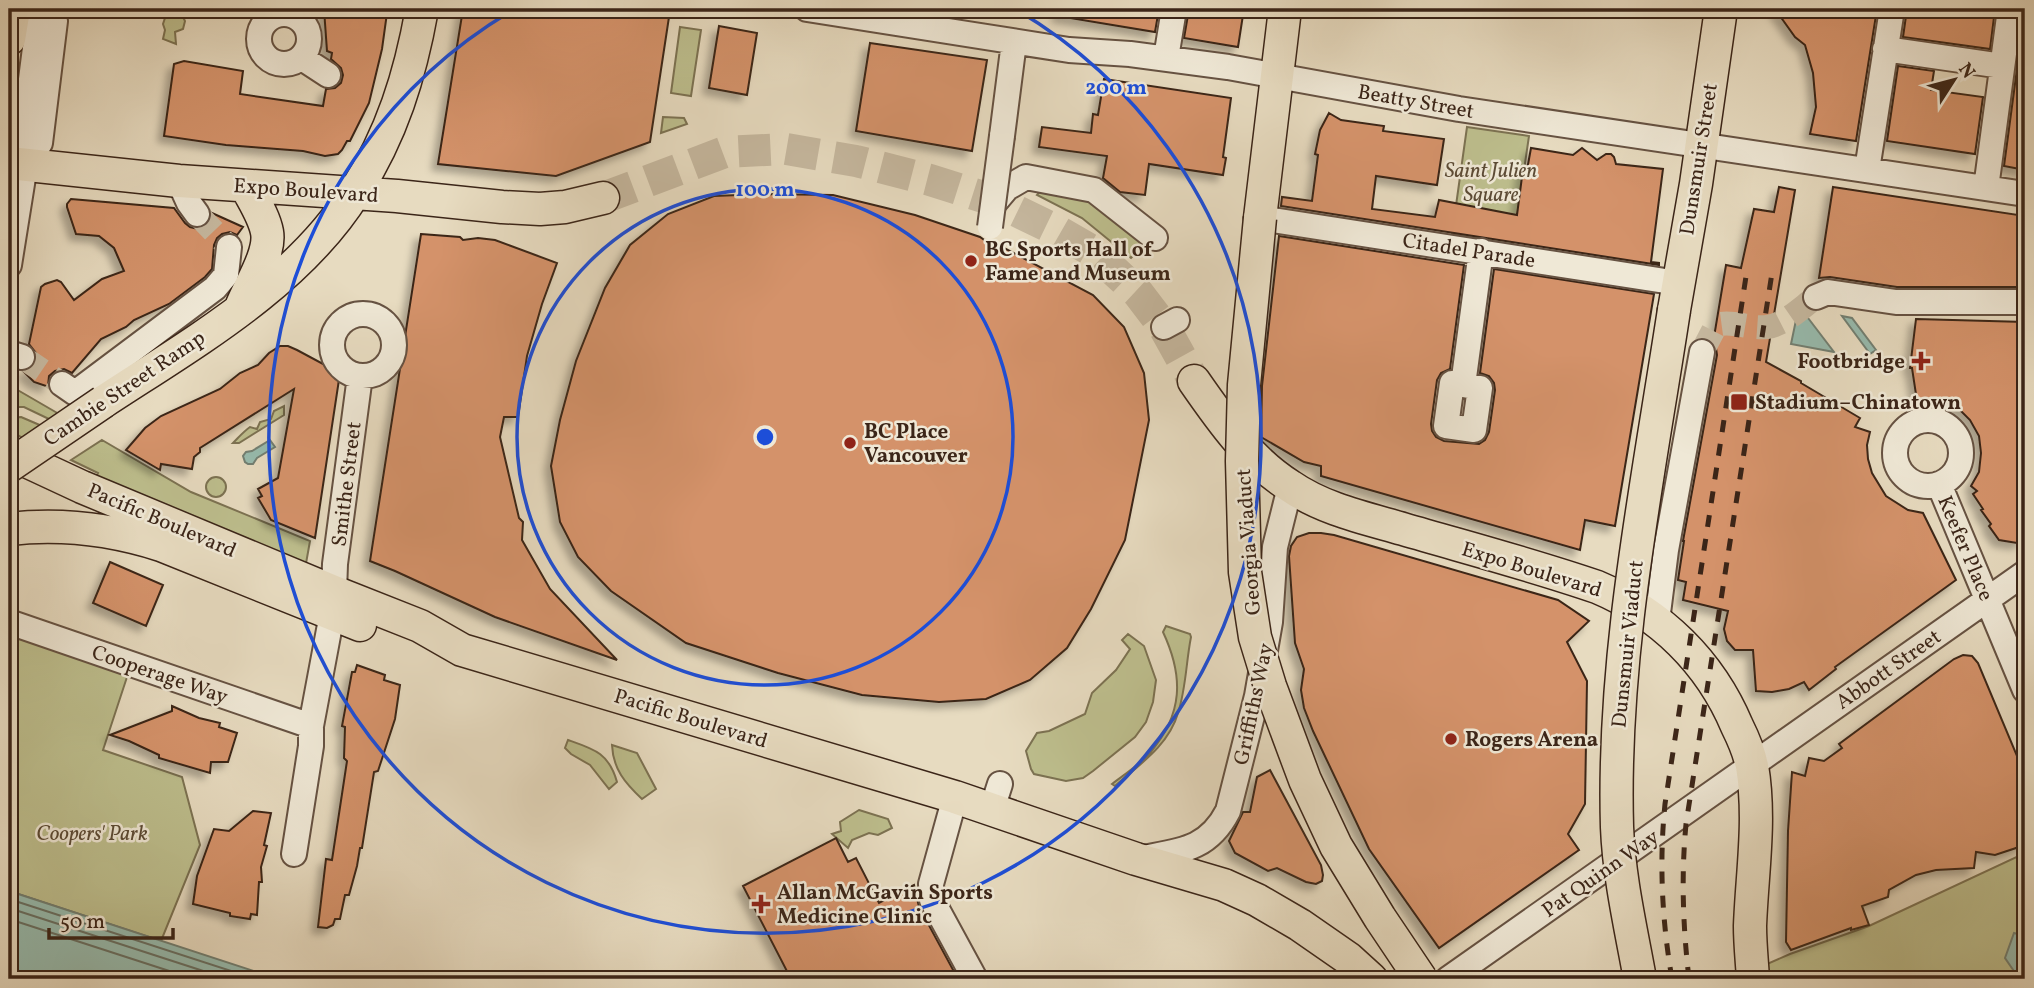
<svg xmlns="http://www.w3.org/2000/svg" width="2034" height="988" font-family="Vollkorn,serif">
	<style>
		.green { fill: #bdbe8d; stroke: #7c7252; stroke-width: 2 }
		.water { fill: #97bbae; stroke: #727f72; stroke-width: 2 }
		.lines { fill: none; stroke-linecap: round; stroke-linejoin: round }
		.shore { stroke: #697063; stroke-width: 2 }
		.building { fill: #d4926a; stroke: #3b2518; stroke-width: 2; filter: url(#shadow) }
		.minor-tunnel { stroke: #c5b79e; stroke-width: 24; stroke-dasharray: 24 12; stroke-linecap: butt }
		.major-tunnel { stroke: #c5b79e; stroke-width: 32; stroke-dasharray: 32 16; stroke-linecap: butt }
		.minor-casing { stroke: #665242; stroke-width: 28 }
		.major-casing { stroke: #3b2518; stroke-width: 35 }
		.minor { stroke: #efe8d6; stroke-width: 24 }
		.major { stroke: #e7dbc0; stroke-width: 32 }
		.rail { stroke: #3b2518; stroke-width: 5; stroke-dasharray: 12 12; stroke-linecap: butt }
		.minor-bridge-casing { stroke: #665242; stroke-width: 28; stroke-linecap: butt }
		.major-bridge-casing { stroke: #3b2518; stroke-width: 35; stroke-linecap: butt }
		.minor-bridge { stroke: #efe8d6; stroke-width: 24 }
		.major-bridge { stroke: #e7dbc0; stroke-width: 32 }
		.ring { fill: none; stroke: #1d4ed8; stroke-width: 3.5 }
		.poi-dot { fill: #8f2418; stroke: #efe8d6; stroke-width: 2.5 }
		.labels { text-anchor: middle; stroke-width: 5; stroke-linejoin: round; paint-order: stroke }
		.street-label { font-size: 21px; fill: #3b2518; stroke: #efe8d6 }
		.park-label { font-size: 21px; font-style: italic; fill: #5c4b35; stroke: #efe8d6 }
		.poi-label { font-size: 21px; font-weight: bold; fill: #3b2518; stroke: #efe8d6; text-anchor: start }
		.centre { fill: #1d4ed8; stroke: #efe8d6; stroke-width: 3.5 }
		.ring-label { font-size: 21px; text-anchor: middle; font-weight: bold; fill: #1d4ed8; stroke: #efe8d6; stroke-width: 5; stroke-linejoin: round; paint-order: stroke }
	</style>
	<defs>
		<filter id="shadow"><feDropShadow dx="-6" dy="6" stdDeviation="3.5" flood-color="#0004"/></filter>
	</defs>
	<rect width="100%" height="100%" fill="#e7dbc0"/>
	<filter id="stains"><feTurbulence type="fractalNoise" baseFrequency=".00286" numOctaves="4"/><feColorMatrix values="0 0 0 0 .2 0 0 0 0 .09 0 0 0 0 .02 0 0 0 .5 -.17"/></filter>
	<radialGradient id="worn" r=".72"><stop offset=".6" stop-color="#630" stop-opacity="0"/><stop offset="1" stop-color="#630" stop-opacity=".3"/></radialGradient>
	<path class="green" d="M168,9H179L178,14L183,17L185,21L183,29L175,32L176,44L163,39L165,30L163,24Z
		M680,27L701,30L691,96L671,93Z
		M663,117L684,118L687,124L661,133Z
		M1467,127L1529,136L1513,245L1452,234Z
		M1046,185L1093,193L1157,231L1131,258L1082,218L1037,195Z
		M9,385L59,414L51,420L24,407H9Z
		M284,406V415L239,443H233C239,437 243,432 250,427L257,429L260,422L271,419L274,411Z
		M21,417L42,426L23,438L9,430V418Z
		M102,440L191,492L310,541L305,569L102,480L97,475L98,473L71,460Z
		M206 487a10 10 0 1 1 20 0a10 10 0 1 1-20 0Z
		M1166,626L1190,634L1191,637C1186,662 1186,689 1178,713C1169,745 1139,765 1115,786L1112,784C1125,774 1139,765 1150,753C1183,714 1184,677 1163,632Z
		M1128,634L1144,646L1156,680L1153,702L1146,722L1135,737L1093,771L1083,778L1066,781L1034,774L1031,769L1026,751L1037,733L1049,731L1085,714L1092,693L1116,670L1130,649L1122,640Z
		M19,637L128,674L103,750L182,777L200,845L161,941L9,891V670Z
		M568,740C594,749 609,753 617,782L609,789L590,765L571,754L565,748Z
		M612,745L637,753L656,789L642,799C625,783 613,769 612,745Z
		M859,810L888,819L892,828L878,835L869,833L852,840L848,848L832,834L841,831L840,822Z
		M2025,853V979H1770L1767,964L1790,954L1869,926Z"/>
	<path class="water" d="M1805,314L1834,352L1791,344L1796,320Z
		M1842,316L1852,318L1876,350L1870,354Z
		M270,440L275,447L257,458L253,464H248L245,462L243,456L246,452L252,451Z
		M9,891L278,979H9Z
		M2014,933L2025,936V979L2018,977L2005,958Z"/>
	<g class="lines">
		<path class="shore" d="M9,899L256,979
			M9,908L228,979
			M9,919L194,979"/>
	</g>
	<path class="building" d="M324,9H383L382,12L387,13L382,49L369,103L350,141H347L342,150L338,154L325,156L303,151L226,145L164,136L174,64L184,61L243,71L240,94L323,106L326,89L335,88L341,83L343,75L341,68L331,59L332,53L327,51Z
		M463,9H616L669,17L650,142L556,176L438,164Z
		M1059,9H1159L1155,32L1058,16Z
		M1189,9H1240L1239,14L1243,15L1238,47L1184,38Z
		M1775,9H1877L1856,141L1810,134L1816,107L1813,73L1805,45L1795,37Z
		M1907,9H1995L1990,49L1903,37Z
		M2025,9V170L2004,166Z
		M719,26L757,33L747,95L709,88Z
		M870,43L987,60L972,151L856,131Z
		M1898,66L1934,71L1931,90L1983,97L1975,154L1887,141Z
		M1104,79L1231,98L1223,157L1226,158L1223,175L1149,164L1145,195L1120,192L1103,178L1107,156L1039,147L1042,127L1091,133L1093,114L1098,115Z
		M1329,113L1341,120L1384,126L1383,131L1444,139L1437,185L1376,176L1372,209L1435,217L1439,200L1517,215L1523,169L1527,170L1531,148L1573,155L1582,148L1597,160L1606,154H1611L1614,157L1616,164L1663,169L1651,262L1659,263V265L1281,206L1282,197L1312,201L1318,155L1315,154L1320,130Z
		M1779,187L1795,190L1766,362L1801,381V383L1860,418L1855,427L1870,432L1867,445L1868,459L1872,473L1886,496L1908,510L1923,513L1956,580L1835,667L1836,669L1809,690L1804,682L1789,689L1772,692L1756,691L1753,650H1735L1727,641L1724,629L1728,611L1683,600L1686,582L1678,580L1684,541H1683L1717,355L1716,348L1713,343L1726,265L1741,268L1754,209L1774,212Z
		M1833,187L2025,216V287H1897L1830,277L1819,278Z
		M764,194L833,195L915,215L980,237L987,242L991,241L1093,295L1124,327L1144,373L1149,420L1125,540L1091,609L1067,648L1030,680L986,699L939,702L862,695L778,673L686,643L611,591L578,557L560,522L551,466L560,420L576,361L605,288L630,245L668,214L714,196Z
		M71,199L174,208L185,223L190,227L198,229L206,226L211,219L212,213L243,227L237,235L230,232L222,234L217,238L214,245L212,269L205,277L169,304L134,320L126,327L101,339L72,373L64,369L55,371L49,376L48,386H46L34,382L23,371L32,368L36,361V353L29,344L41,287L45,284L57,280L61,282L74,300L102,279L124,271L114,248L99,236L76,234L67,207V204Z
		M421,234L460,237L463,240L478,238L495,240L557,263L542,304L527,356L518,417H504L500,437L519,518L523,522L522,540L550,589L617,660L495,617L395,571L370,561Z
		M1279,236L1464,265L1450,369L1441,373L1437,380L1431,424L1432,431L1436,437L1444,441L1479,444L1485,440L1489,432L1495,390L1494,383L1489,376L1480,373L1494,269L1654,294L1615,526L1585,520L1580,550L1321,476V466L1304,462L1261,437L1262,386Z
		M1916,319L2025,322V537L2017,543L1999,540L1989,526L1991,524L1981,510L1983,509L1973,494L1977,491L1971,486L1979,472L1981,453L1979,436L1970,420L1959,409L1942,401L1928,400L1917,401L1912,368H1910Z
		M280,346H288L297,350L340,373L315,538L271,520L258,498L262,496L258,489L278,478L294,389L200,448V452L194,457L192,469L161,464L160,470L126,450L145,428L161,416L220,389L240,373L258,365L269,353Z
		M1309,533H1321L1334,535L1558,600L1589,621L1567,642L1587,681L1585,804L1568,834L1579,850L1439,948L1369,849L1313,731L1304,708L1301,690L1304,669L1295,643L1289,556L1291,546L1297,537Z
		M110,562L163,585L146,626L93,603Z
		M1963,655L1972,656L1978,663L2025,775V792L2023,794L2025,817L2020,831L2025,838V841L2016,848L1995,855L1976,852L1974,868L1936,870L1916,875L1889,890L1888,897L1862,906L1869,925L1851,930V928L1791,950L1786,942L1788,831L1792,772L1805,776L1809,758L1824,761L1842,748L1839,744L1954,659Z
		M357,665L385,675L384,680L400,685L395,719L378,771L374,772L362,848H360L357,866L349,895H345L340,919H335L333,925L327,928L318,927L326,859L332,860L347,761L344,758L345,727L342,726L352,672H355Z
		M172,706L199,718L220,723L219,727L237,733L228,762H211L210,773L159,758V755L129,741L110,735L172,711Z
		M1270,770L1321,865L1323,875L1322,881L1316,884L1306,882L1277,868L1268,871L1235,853L1229,841L1243,812H1250L1257,777Z
		M253,811L271,813L264,845L267,846L261,867L262,882H259L257,915L251,914L250,919L230,916V913L193,904L197,876L214,829L229,831Z
		M836,838L848,862L856,858L879,903L914,885L919,907L958,979H791L743,886Z"/>
	<g class="lines">
		<path class="minor-tunnel" d="M197,214L229,247
			M1702,352L1716,325C1733,320 1749,329 1767,327C1784,325 1802,307 1816,297
			M22,357L62,384"/>
		<path class="major-tunnel" d="M603,198L725,152L786,149L856,161L930,180L996,201L1054,229L1094,252L1138,293L1164,327L1194,381"/>
		<defs>
			<path id="minor" d="M807,9L1069,50L1130,54L1228,67L1459,109L2025,194
				M259 39a25 25 0 1 1 50 0a25 25 0 1 1-50 0Z
				M1885,49L2002,66
				M302,58L328,75
				M1166,58L1174,9
				M1002,136L1014,42
				M25,165L40,143L55,21
				M1867,170L1892,9
				M179,181L189,203L197,214
				M1986,188L2010,9
				M996,201L1007,188L1026,177L1094,190L1155,238
				M1260,218L1678,283
				M9,265L25,165L23,142L40,9
				M1816,297L1828,292L1896,302H2025
				M332 345a31 31 0 1 1 62 0a31 31 0 1 1-62 0Z
				M1164,327L1177,320
				M9,353L22,357
				M1452,383L1480,388L1474,430L1446,426Z
				M62,384L75,393L215,288L226,275L229,247
				M1463,385L1481,251
				M1895 453a33 33 0 1 1 66 0a33 33 0 1 1-66 0Z
				M1939,484L2025,690
				M334,592L335,564L360,376
				M1657,621L1666,550L1702,352
				M9,622L311,726
				M955,797L931,884L932,900L975,979
				M992,809L1000,784
				M294,854L311,746V726L332,614
				M1137,859C1177,851 1207,852 1228,811L1257,696L1270,622L1275,547L1290,487
				M1448,979L2025,573"/>
			<path id="major" d="M9,39L14,9
				M9,163L179,181L397,196L502,207L540,209L565,207L603,198
				M1260,218L1285,9
				M242,305C250,285 271,253 267,232C264,216 253,200 246,186
				M1674,310L1696,184L1721,9
				M1194,381C1221,420 1249,460 1290,486C1323,509 1365,518 1403,529C1468,548 1533,565 1597,587C1661,614 1710,662 1737,726C1743,738 1749,752 1752,766C1761,819 1752,873 1750,926C1750,944 1752,962 1753,979
				M103,402C191,344 298,284 355,192C392,134 410,76 422,9
				M9,453L82,487L334,592L420,626L462,650L955,797L1136,859L1224,885L1257,900L1300,925L1349,959L1371,979
				M9,529C62,523 111,529 161,545L360,625"/>
		</defs>
		<use href="#minor" class="minor-casing"/>
		<use href="#major" class="major-casing"/>
		<use href="#minor" class="minor"/>
		<use href="#major" class="major"/>
		<path class="rail" d="M1672,979C1662,921 1659,863 1665,804L1747,270
			M1689,979C1683,927 1681,877 1686,824L1772,273"/>
		<defs>
			<path id="minor-bridge" d="M990,227L1002,136"/>
			<path id="major-bridge" d="M1260,218L1244,385L1242,461L1245,572L1255,637L1270,686L1305,780L1336,846L1380,918L1421,979
				M9,466L103,402
				M1640,979C1631,929 1619,878 1617,827C1612,653 1648,481 1674,310"/>
		</defs>
		<use href="#minor-bridge" class="minor-bridge-casing"/>
		<use href="#major-bridge" class="major-bridge-casing"/>
		<use href="#minor-bridge" class="minor-bridge"/>
		<use href="#major-bridge" class="major-bridge"/>
	</g>
	<g class="ring">
		<circle cx="765" cy="437" r="248"/>
		<path d="M1017 10A496 496 0 1 1 513 10"/>
	</g>
	<g class="poi-dot">
		<circle cx="971" cy="261" r="7"/>
		<path d="M1917.5 350.5h7v7h7v7h-7v7h-7v-7h-7v-7h7z"/>
		<rect x="1730" y="393" width="18" height="18" rx="3.5"/>
		<circle cx="850" cy="443" r="7"/>
		<circle cx="1451" cy="739" r="7"/>
		<path d="M757.5 893.5h7v7h7v7h-7v7h-7v-7h-7v-7h7z"/>
	</g>
	<g class="labels">
		<g class="street-label">
			<text transform="translate(1416 101) rotate(10)" y="7">Beatty Street</text>
			<text transform="translate(1698 159) rotate(-81)" y="7">Dunsmuir Street</text>
			<text transform="translate(306 190) rotate(4)" y="7">Expo Boulevard</text>
			<text transform="translate(1469 250) rotate(9)" y="7">Citadel Parade</text>
			<text transform="translate(124 388) rotate(-34)" y="7">Cambie Street Ramp</text>
			<text transform="translate(346 484) rotate(-83)" y="7">Smithe Street</text>
			<text transform="translate(162 520) rotate(23)" y="7">Pacific Boulevard</text>
			<text transform="translate(1248 542) rotate(-94)" y="7">Georgia Viaduct</text>
			<text transform="translate(1966 548) rotate(67)" y="7">Keefer Place</text>
			<text transform="translate(1532 569) rotate(17)" y="7">Expo Boulevard</text>
			<text transform="translate(1627 644) rotate(-84)" y="7">Dunsmuir Viaduct</text>
			<text transform="translate(1888 669) rotate(-35)" y="7">Abbott Street</text>
			<text transform="translate(160 674) rotate(19)" y="7">Cooperage Way</text>
			<text transform="translate(1253 704) rotate(-78)" y="7">Griffiths Way</text>
			<text transform="translate(691 718) rotate(17)" y="7">Pacific Boulevard</text>
			<text transform="translate(1600 873) rotate(-35)" y="7">Pat Quinn Way</text>
		</g>
		<g class="park-label">
			<text x="1491" y="177">Saint Julien<tspan x="1491" dy="24">Square</tspan></text>
			<text x="92" y="840">Coopers' Park</text>
		</g>
		<g class="poi-label">
			<text x="985" y="256">BC Sports Hall of<tspan x="985" dy="24">Fame and Museum</tspan></text>
			<text x="1905" y="368" text-anchor="end">Footbridge</text>
			<text x="1755" y="409">Stadium–Chinatown</text>
			<text x="864" y="438">BC Place<tspan x="864" dy="24">Vancouver</tspan></text>
			<text x="1465" y="746">Rogers Arena</text>
			<text x="777" y="899">Allan McGavin Sports<tspan x="777" dy="24">Medicine Clinic</tspan></text>
		</g>
	</g>
	<circle cx="765" cy="437" r="10" class="centre"/>
	<g class="ring-label">
		<text x="1116" y="94">200 m</text>
		<text x="765" y="196">100 m</text>
	</g>
	<rect width="2034" height="988" fill="none" stroke="#e7dbc0" stroke-width="35"/>
	<rect x="10" y="10" width="2013" height="967" fill="none" stroke="#3b2518" stroke-width="3.5"/>
	<rect x="18" y="18" width="1999" height="953" fill="none" stroke="#3b2518" stroke-width="2"/>
	<g transform="translate(1954 80) rotate(54)" stroke="#efe8d6" stroke-width="5" paint-order="stroke">
	<path d="M0-5L12 26L0 18L-12 26Z" fill="#3b2518"/>
	<text y="-10" font-size="19" font-weight="bold" text-anchor="middle" fill="#3b2518">N</text>
	</g>
	<path d="M49 928v10h124v-10" fill="none" stroke="#3b2518" stroke-width="3.5"/>
	<text x="60" y="928" font-size="21" fill="#3b2518" stroke="#efe8d6" stroke-width="5" paint-order="stroke">50 m</text>
	<rect width="100%" height="100%" filter="url(#stains)"/>
	<rect width="100%" height="100%" fill="url(#worn)"/>
</svg>
